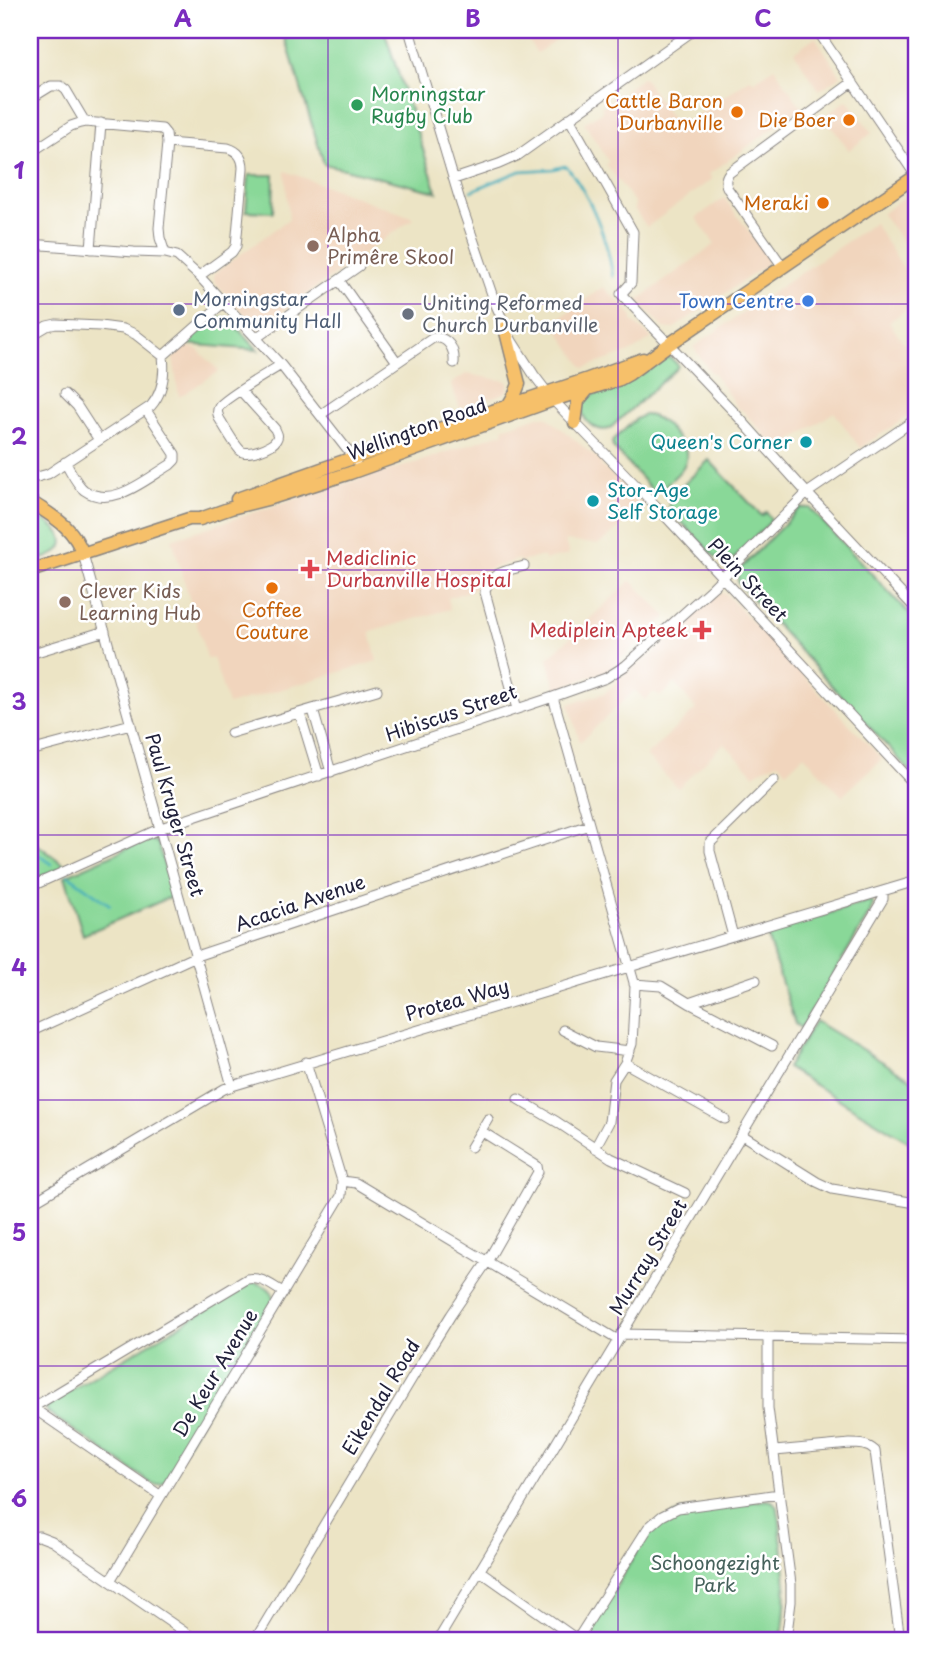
<svg xmlns="http://www.w3.org/2000/svg" width="946" height="1670" font-family="'Playpen Sans',sans-serif">
	<style>
		.built { fill: #f1d5bd }
		.green { fill: #89d898; stroke: #567d6a; stroke-width: 2 }
		.lines { fill: none; stroke-linecap: round; stroke-linejoin: round }
		.stream { stroke: #3dacbb; stroke-width: 2.5 }
		.minor-casing { stroke: #878380; stroke-width: 11 }
		.major-casing { stroke: #878380; stroke-width: 15 }
		.minor { stroke: #fff; stroke-width: 9 }
		.major { stroke: #f6c06b; stroke-width: 12 }
		.grid { fill: none; stroke: #7b2cbf; stroke-width: 2; stroke-opacity: 0.55 }
		.leisure-dot { fill: #2e9e5b; stroke: #fff; stroke-width: 2.5 }
		.food-dot { fill: #e8710a; stroke: #fff; stroke-width: 2.5 }
		.education-dot { fill: #8d6e63; stroke: #fff; stroke-width: 2.5 }
		.shop-dot { fill: #3f7fe0; stroke: #fff; stroke-width: 2.5 }
		.service-dot { fill: #5c6f8a; stroke: #fff; stroke-width: 2.5 }
		.worship-dot { fill: #6b7280; stroke: #fff; stroke-width: 2.5 }
		.culture-dot { fill: #0f9aa8; stroke: #fff; stroke-width: 2.5 }
		.health-dot { fill: #e0444e; stroke: #fff; stroke-width: 2.5 }
		.labels { text-anchor: middle; stroke-width: 5; stroke-linejoin: round; paint-order: stroke }
		.leisure-label { font-size: 19px; fill: #27864d; stroke: #fff; text-anchor: start }
		.food-label { font-size: 19px; fill: #c56008; stroke: #fff; text-anchor: end }
		.education-label { font-size: 19px; fill: #785e54; stroke: #fff; text-anchor: start }
		.service-label { font-size: 19px; fill: #4e5e75; stroke: #fff; text-anchor: start }
		.shop-label { font-size: 19px; fill: #366cbe; stroke: #fff; text-anchor: end }
		.worship-label { font-size: 19px; fill: #5b616d; stroke: #fff; text-anchor: start }
		.street-label { font-size: 19px; fill: #22223b; stroke: #fff }
		.culture-label { font-size: 19px; fill: #0d838f; stroke: #fff; text-anchor: end }
		.health-label { font-size: 19px; fill: #be3a42; stroke: #fff; text-anchor: start }
		.park-label { font-size: 19px; fill: #46625c; stroke: #fff }
		.neatline { fill: none; stroke: #7b2cbf; stroke-width: 2.5 }
		.grid-label { font-size: 23px; text-anchor: middle; font-weight: bold; fill: #7b2cbf }
	</style>
	<rect width="100%" height="100%" fill="#fff"/>
	<filter id="ink" filterUnits="userSpaceOnUse"><feTurbulence type="fractalNoise" baseFrequency=".0143" numOctaves="2"/><feDisplacementMap in="SourceGraphic" scale="14" xChannelSelector="R" yChannelSelector="G"/><feConvolveMatrix kernelMatrix="1 2 1 2 8 2 1 2 1" color-interpolation-filters="sRGB"/></filter>
	<filter id="wash" filterUnits="userSpaceOnUse"><feTurbulence type="fractalNoise" baseFrequency=".00686" numOctaves="4" result="noise"/><feDisplacementMap in="SourceGraphic" scale="28" xChannelSelector="R" yChannelSelector="G"/><feGaussianBlur stdDeviation="1.57" result="paint"/><feColorMatrix in="noise" values="0 0 0 0 0 0 0 0 0 0 0 0 0 0 0 0 0 1.4 0 .05"/><feComposite in="paint" operator="in"/></filter>
	<g filter="url(#wash)">
		<rect width="100%" height="100%" fill="#ece4c5"/>
		<path class="built" d="M521,30H569L537,53Z
			M815,37L841,76L819,90L794,52Z
			M774,67L802,108L709,174L712,179L647,227L634,209L635,203L606,164L609,162L584,123L603,111L601,107L619,95L621,98L626,94L624,91L643,77L678,128L751,78L754,82Z
			M847,100L872,133L849,150L824,117Z
			M285,171L414,218L258,329L214,281V274L289,219Z
			M913,191L916,193V260L882,214Z
			M724,198L768,257L766,265L673,329L664,328L638,300L715,244L696,218Z
			M874,223L916,287V303L889,322L916,361V411L860,448L834,412L778,450L741,409L739,410L713,372L711,373L693,347Z
			M603,287L632,315V321L652,338L633,351L584,368L553,323Z
			M185,346L197,349L219,371L179,397L173,358Z
			M466,374L508,381V390L502,394L460,408L451,384Z
			M539,416L547,417L604,464L600,465L625,486L639,501V509L604,541L598,544L565,541L569,555L545,560L543,556L520,562L519,559L486,570L477,588L448,598L450,609L370,632L377,661L228,705L213,658L207,659L172,539L371,475L410,465L485,439L504,432L503,428Z
			M631,580L667,617L608,670L556,689L548,658Z
			M719,593L726,594L882,759L842,796L804,755L787,771L779,762L762,769L755,775L724,743L678,788L646,756L696,709L675,683L660,697L654,692L645,700L635,690L580,742L569,704L605,693L620,678L655,652Z"/>
		<path class="green" d="M283,30H384L437,192L324,164Z
			M249,175H274L273,212L246,211Z
			M217,317L228,318L258,350L185,344Z
			M666,358C671,357 674,361 678,365L677,368L609,429C593,434 573,412 587,399C595,391 617,386 628,381C641,375 653,367 666,358Z
			M643,415C662,414 673,434 684,446C694,466 672,478 660,490H652L613,447L612,441L636,419Z
			M709,460L762,516L766,512L771,519L769,523L734,559L732,558H716L669,509L670,498Z
			M800,508H810L916,621V778L738,583V571Z
			M30,510C40,518 77,536 57,552C50,558 38,560 30,562Z
			M30,839L66,866L33,881L30,878Z
			M145,840L155,841L158,844L173,896L83,935L65,876Z
			M869,901H872L873,904L870,913L801,1028L795,1024L766,933Z
			M815,1021L916,1082V1146L787,1068Z
			M253,1282C262,1284 273,1289 274,1299L165,1481C160,1485 157,1485 151,1483L47,1412L46,1407L49,1403Z
			M766,1500L772,1501C781,1509 780,1525 781,1537C786,1572 788,1605 781,1640H590V1631L646,1536L661,1521L682,1511Z"/>
		<g class="lines">
			<path class="stream" d="M471,191L520,171L553,169L565,166L568,168C592,200 607,237 613,277
				M30,849L52,864
				M68,875L110,905"/>
		</g>
	</g>
	<g filter="url(#ink)">
		<g class="lines">
			<defs>
				<path id="minor" d="M409,30L461,204L495,303L512,341L534,375L553,400L654,504L916,786
					M817,30L916,176
					M30,99L51,86H61L66,90L85,122
					M569,118L633,232L631,283L621,294L734,412L807,493L916,609
					M30,153L71,126L80,123L85,122L162,129L166,134L167,143L228,148C238,151 243,158 243,168L236,246L232,252L199,276
					M454,179L499,164L517,156L694,30
					M30,244L134,252L165,253L177,256L199,276L281,365L349,452L355,457L356,461
					M91,249L101,123
					M165,253L160,238L159,228L167,143
					M783,267L728,189C725,184 725,178 729,173L853,82
					M339,280L397,362
					M30,336L47,326L56,324L100,326L123,329L135,334L163,356L223,303
					M256,338L359,266
					M241,391L275,429C277,434 279,435 276,440C273,447 247,456 241,451C235,446 224,426 219,418C218,413 216,412 219,407C222,400 271,371 281,365
					M65,394L77,406L99,440
					M320,415L433,338C448,336 455,349 454,363
					M65,462C71,471 76,484 84,490C112,510 146,479 170,465L175,460V454L146,410
					M30,476L37,477L48,474L151,406C163,392 165,373 163,356
					M83,554L232,1086
					M30,654L105,631
					M553,697L635,986L632,1044L625,1063L614,1080L609,1122L595,1148
					M517,709L485,592C489,572 507,571 524,566
					M313,710L331,772
					M300,714L319,776
					M231,733L377,690
					M30,751L131,724
					M30,887L161,828L553,697L606,678L625,666L713,587L807,493L916,419
					M733,936L710,851V843L774,780
					M634,984L661,986L689,1003L772,1046
					M689,1003L756,980
					M563,1030L596,1047L630,1051
					M30,1032L196,956L589,825
					M625,1063L725,1119
					M518,1099L557,1122L611,1158L685,1193
					M742,1135L817,1182L832,1189L916,1203
					M471,1147L488,1119
					M342,1181L356,1183L618,1340
					M30,1204L224,1089L232,1086L916,881
					M621,1334L916,1340
					M768,1337V1408L791,1584V1602L786,1640
					M30,1406L161,1496
					M32,1408L247,1279C261,1276 272,1286 283,1292
					M775,1451L850,1444C859,1444 868,1444 875,1451L900,1640
					M30,1537L39,1536L52,1541L196,1640
					M480,1571L578,1640
					M110,1581L341,1196L342,1181L306,1062
					M255,1640L420,1365L451,1315L487,1262L538,1172L537,1166L481,1131
					M438,1640L883,899V891
					M577,1640L648,1528L662,1516L678,1508L779,1494"/>
				<path id="major" d="M505,328L519,384L515,394L508,406
					M575,423L578,401L588,389
					M237,499L347,460L588,379L643,359
					M30,501C54,518 72,525 83,554
					M30,571L189,519H200L231,508L271,498L350,473L553,400L620,379L629,374L668,345L916,176"/>
			</defs>
			<use href="#minor" class="minor-casing"/>
			<use href="#major" class="major-casing"/>
			<use href="#minor" class="minor"/>
			<use href="#major" class="major"/>
		</g>
	</g>
	<path class="grid" d="M328,30V1640M618,30V1640M30,304H916M30,570H916M30,835H916M30,1100H916M30,1366H916"/>
	<circle class="leisure-dot" cx="357" cy="105" r="7"/>
	<g class="food-dot">
		<circle cx="737" cy="112" r="7"/>
		<circle cx="849" cy="120" r="7"/>
		<circle cx="823" cy="203" r="7"/>
		<circle cx="272" cy="588" r="7"/>
	</g>
	<g class="education-dot">
		<circle cx="313" cy="246" r="7"/>
		<circle cx="65" cy="602" r="7"/>
	</g>
	<circle class="shop-dot" cx="808" cy="301" r="7"/>
	<circle class="service-dot" cx="179" cy="310" r="7"/>
	<circle class="worship-dot" cx="408" cy="314" r="7"/>
	<g class="culture-dot">
		<circle cx="806" cy="442" r="7"/>
		<circle cx="593" cy="501" r="7"/>
	</g>
	<g class="health-dot">
		<path d="M306.5 558.5h7v7h7v7h-7v7h-7v-7h-7v-7h7z"/>
		<path d="M698.5 619.5h7v7h7v7h-7v7h-7v-7h-7v-7h7z"/>
	</g>
	<g class="labels">
		<g class="leisure-label">
			<text x="371" y="101">Morningstar<tspan x="371" dy="22">Rugby Club</tspan></text>
		</g>
		<g class="food-label">
			<text x="723" y="108">Cattle Baron<tspan x="723" dy="22">Durbanville</tspan></text>
			<text x="835" y="127">Die Boer</text>
			<text x="809" y="210">Meraki</text>
			<text x="272" y="617" text-anchor="middle">Coffee<tspan x="272" dy="22">Couture</tspan></text>
		</g>
		<g class="education-label">
			<text x="327" y="242">Alpha<tspan x="327" dy="22">Primêre Skool</tspan></text>
			<text x="79" y="598">Clever Kids<tspan x="79" dy="22">Learning Hub</tspan></text>
		</g>
		<g class="service-label">
			<text x="193" y="306">Morningstar<tspan x="193" dy="22">Community Hall</tspan></text>
		</g>
		<g class="shop-label">
			<text x="794" y="308">Town Centre</text>
		</g>
		<g class="worship-label">
			<text x="422" y="310">Uniting Reformed<tspan x="422" dy="22">Church Durbanville</tspan></text>
		</g>
		<g class="street-label">
			<text transform="translate(417 429) rotate(-20)" y="7">Wellington Road</text>
			<text transform="translate(748 580) rotate(47)" y="7">Plein Street</text>
			<text transform="translate(451 713) rotate(-19)" y="7">Hibiscus Street</text>
			<text transform="translate(175 815) rotate(74)" y="7">Paul Kruger Street</text>
			<text transform="translate(300 903) rotate(-19)" y="7">Acacia Avenue</text>
			<text transform="translate(457 1000) rotate(-16)" y="7">Protea Way</text>
			<text transform="translate(648 1257) rotate(-59)" y="7">Murray Street</text>
			<text transform="translate(215 1373) rotate(-59)" y="7">De Keur Avenue</text>
			<text transform="translate(381 1397) rotate(-59)" y="7">Eikendal Road</text>
		</g>
		<g class="culture-label">
			<text x="792" y="449">Queen's Corner</text>
			<text x="607" y="497" text-anchor="start">Stor-Age<tspan x="607" dy="22">Self Storage</tspan></text>
		</g>
		<g class="health-label">
			<text x="326" y="565">Mediclinic<tspan x="326" dy="22">Durbanville Hospital</tspan></text>
			<text x="688" y="637" text-anchor="end">Mediplein Apteek</text>
		</g>
		<g class="park-label">
			<text x="715" y="1570">Schoongezight<tspan x="715" dy="22">Park</tspan></text>
		</g>
	</g>
	<rect width="946" height="1670" fill="none" stroke="#fff" stroke-width="77"/>
	<rect x="38" y="38" width="870" height="1594" class="neatline"/>
	<g class="grid-label">
		<text x="183" y="27">A</text>
		<text x="473" y="27">B</text>
		<text x="763" y="27">C</text>
		<text x="19" y="179">1</text>
		<text x="19" y="445">2</text>
		<text x="19" y="710">3</text>
		<text x="19" y="976">4</text>
		<text x="19" y="1241">5</text>
		<text x="19" y="1507">6</text>
	</g>
</svg>
